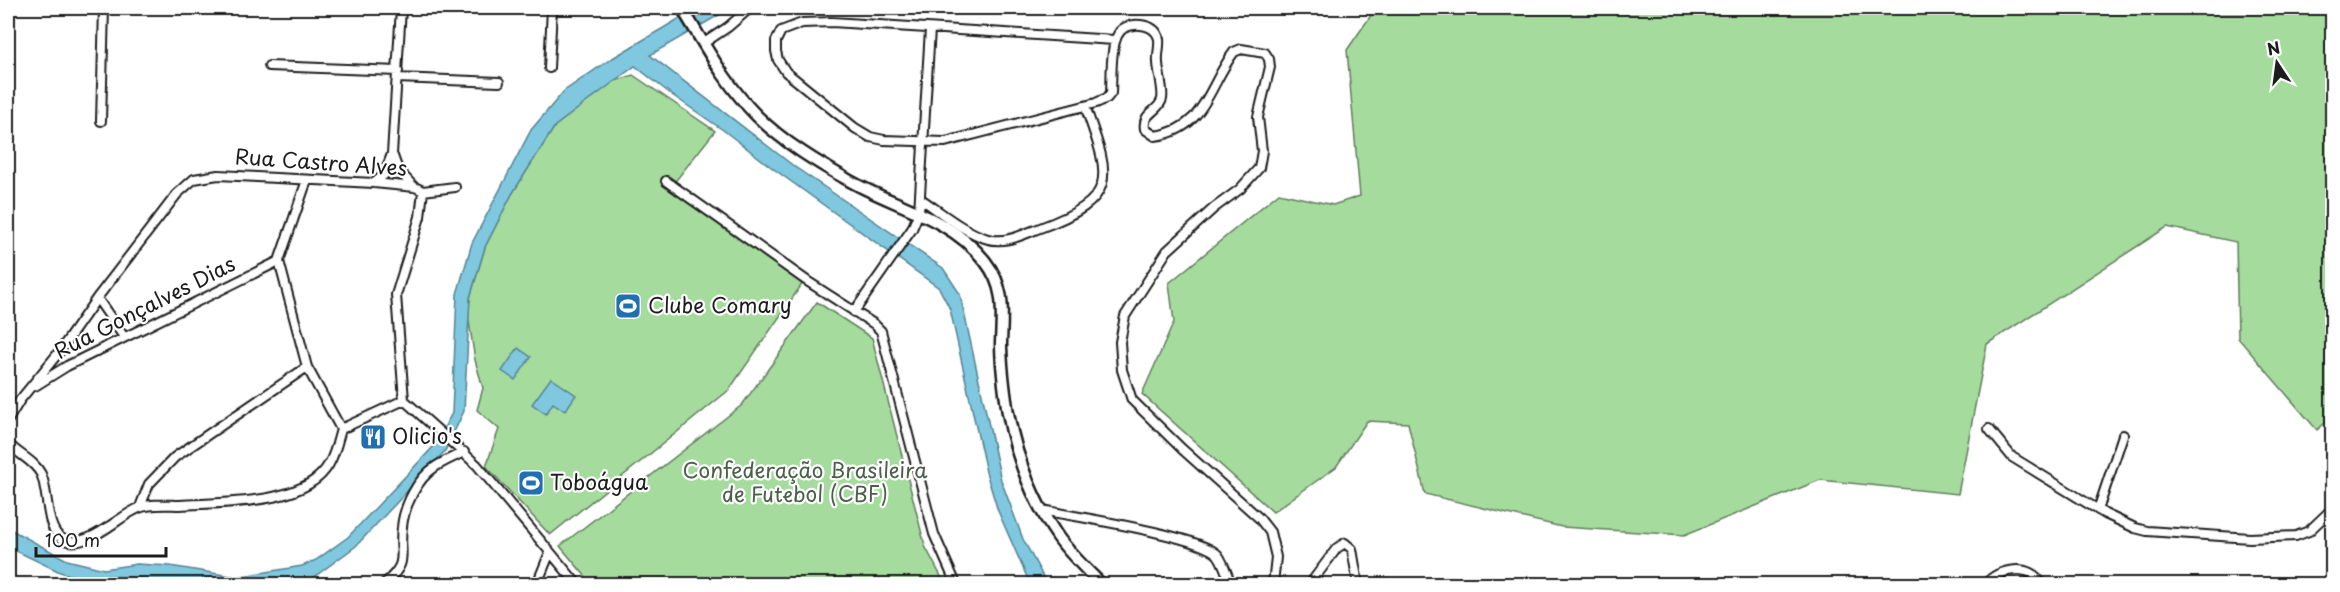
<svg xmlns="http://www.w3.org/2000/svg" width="2340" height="592" font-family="'Playpen Sans',sans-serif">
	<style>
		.green { fill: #a6db9e; stroke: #617c5d; stroke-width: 1.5 }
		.water { fill: #7fc8df; stroke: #578391; stroke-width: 1.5 }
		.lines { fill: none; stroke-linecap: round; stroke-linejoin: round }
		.street-casing { stroke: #1c1c1c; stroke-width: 12 }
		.secondary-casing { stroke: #1c1c1c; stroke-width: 15 }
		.street { stroke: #fff; stroke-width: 8 }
		.secondary { stroke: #fff; stroke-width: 10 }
		.labels { text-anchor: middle; stroke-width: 4.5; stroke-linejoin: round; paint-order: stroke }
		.street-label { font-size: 21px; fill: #1c1c1c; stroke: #fff }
		.poi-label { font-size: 21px; fill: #1c1c1c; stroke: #fff; text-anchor: start }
		.park-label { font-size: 21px; fill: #4c5f4a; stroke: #fff }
	</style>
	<rect width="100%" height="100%" fill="#fff"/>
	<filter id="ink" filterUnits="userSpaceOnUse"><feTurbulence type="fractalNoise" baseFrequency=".0167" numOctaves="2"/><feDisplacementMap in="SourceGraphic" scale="12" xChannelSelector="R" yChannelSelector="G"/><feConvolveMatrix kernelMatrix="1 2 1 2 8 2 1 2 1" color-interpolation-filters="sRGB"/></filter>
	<g filter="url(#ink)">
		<path class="green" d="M1376,8H2332V417L2317,430L2238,338L2236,242L2167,227L1987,344L1958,494L1820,480L1684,535L1562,527L1425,494L1408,423L1367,421L1336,467L1273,512L1142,394L1174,322L1169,283L1279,193L1333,205L1360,196L1347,50Z
			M633,75L715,131L673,184L805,280L729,390L550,535L486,466L499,429L477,410L483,388L475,360L468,315L470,298L485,247L512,194L555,126L612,82Z
			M817,302L872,338L925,546L945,584H592L560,546L742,405Z"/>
		<path class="water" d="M697,8H731L650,55L795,167L943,268L960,294L1001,480L1023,539L1047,584H1030L998,511L986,472L950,309L939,288L775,170L723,130L672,95L635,66L555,126L512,194L485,247L470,298L464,411L445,451L356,546L310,580L278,584H186L157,580L99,584L60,572L8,547V528L67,560L104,569L137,564L170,566L237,577L302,566L316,560L348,537L434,446L452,413L457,294L472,243L531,130L564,91L611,59Z
			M518,348L531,357L515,380L502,371Z
			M551,378L576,395L565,411L553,403L546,414L532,404Z"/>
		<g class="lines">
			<defs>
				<path id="street" d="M1114,40L832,22L802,23L781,31L776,41V51L778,60L786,72L855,128L870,137L884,140L945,142L1096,103L1107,98L1111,93C1112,77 1109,36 1124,28C1135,22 1156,24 1159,39C1160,47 1157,55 1158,62C1158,72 1164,90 1162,99C1159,112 1142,112 1145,129L1155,136C1206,129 1208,86 1234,52L1241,49L1265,53L1269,59L1270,67L1258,117L1262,151L1259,168L1240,189L1214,208L1167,251L1125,316L1120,342L1122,370L1132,400L1182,449L1259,518L1270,532L1276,557L1273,584
					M704,43L728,27L750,8
					M269,66L398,71
					M549,68L552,8
					M397,78L499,82
					M101,121L104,8
					M393,156L398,170L414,187
					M307,180L279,261L307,367L341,429
					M666,181L807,281L874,324L881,331L934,534L956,584
					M374,183L384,175L392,154L401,8
					M423,191L455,187
					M921,199C942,213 964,232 988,239C1006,244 1024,234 1040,228C1121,198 1110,177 1085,106
					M97,298L124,337
					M854,312L912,229L919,212L930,29
					M35,386L67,366L279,261
					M404,400L477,465L577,584
					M8,420L20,400L60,351L97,298L177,194L194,179L218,175L374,183L415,187L423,191L420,217L396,295L404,400
					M341,429L404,400
					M1989,429L2012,457L2105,514L2135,528L2147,531L2250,538L2296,536L2309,531L2332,509
					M8,443C17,454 34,460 41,474C49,491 45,528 61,538C85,553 118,516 139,508C150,503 168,505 180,505C222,502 306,506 329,464C335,454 338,440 341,429
					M140,507L149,484L175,457L307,367
					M1042,510C1072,516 1202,536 1218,555C1224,563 1227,575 1231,584
					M2098,510L2123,435
					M384,584C411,561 398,556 402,527C404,506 417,479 435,467C444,461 454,457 464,452
					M537,584L550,552
					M1310,584L1337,548L1345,543L1352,549L1358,584
					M1986,584C1997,568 2032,563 2041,584"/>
				<path id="secondary" d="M682,8C704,44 726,85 757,116C783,142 818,163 850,181C896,207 950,217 985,261C1006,288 1002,312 1001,343C1001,360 1003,377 1005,393C1011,443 1029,496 1058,537C1070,554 1086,569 1101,584"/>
			</defs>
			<use href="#street" class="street-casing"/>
			<use href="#secondary" class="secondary-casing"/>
			<use href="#street" class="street"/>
			<use href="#secondary" class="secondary"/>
		</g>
	</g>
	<defs>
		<symbol id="stadium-square" viewBox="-11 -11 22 22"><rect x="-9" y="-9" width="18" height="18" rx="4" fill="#1f6fb2" stroke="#fff"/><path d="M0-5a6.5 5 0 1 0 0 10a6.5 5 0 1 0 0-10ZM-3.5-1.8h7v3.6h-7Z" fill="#fff"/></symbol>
		<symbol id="restaurant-square" viewBox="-11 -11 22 22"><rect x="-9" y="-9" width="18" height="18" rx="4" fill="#1f6fb2" stroke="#fff"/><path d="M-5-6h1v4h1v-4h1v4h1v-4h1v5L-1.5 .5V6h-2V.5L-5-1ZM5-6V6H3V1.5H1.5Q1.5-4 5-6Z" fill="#fff"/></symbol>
	</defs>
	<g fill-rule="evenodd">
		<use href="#stadium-square" x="613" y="291" width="30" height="30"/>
		<use href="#restaurant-square" x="358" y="422" width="30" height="30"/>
		<use href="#stadium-square" x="516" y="468" width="30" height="30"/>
	</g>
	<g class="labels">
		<g class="street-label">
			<text transform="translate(321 163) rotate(4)" y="7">Rua Castro Alves</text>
			<text transform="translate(145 308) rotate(-27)" y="7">Rua Gonçalves Dias</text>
		</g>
		<g class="poi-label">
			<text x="648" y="313">Clube Comary</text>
			<text x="392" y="444">Olicio's</text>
			<text x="550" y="490">Toboágua</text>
		</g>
		<g class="park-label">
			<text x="805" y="478">Confederação Brasileira<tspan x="805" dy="24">de Futebol (CBF)</tspan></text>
		</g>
	</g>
	<rect width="2340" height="592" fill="none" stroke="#fff" stroke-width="30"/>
	<rect x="15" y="15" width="2310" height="562" fill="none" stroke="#1c1c1c" stroke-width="2" filter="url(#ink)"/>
	<g transform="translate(2277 63) rotate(347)" stroke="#ffffff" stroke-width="4.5" paint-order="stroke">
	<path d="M0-4.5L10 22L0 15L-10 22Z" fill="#1c1c1c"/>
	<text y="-9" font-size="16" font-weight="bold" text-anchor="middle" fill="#1c1c1c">N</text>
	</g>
	<path d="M36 547v9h130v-9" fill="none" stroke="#1c1c1c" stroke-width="3"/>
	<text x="45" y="547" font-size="18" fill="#1c1c1c" stroke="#ffffff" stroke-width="4.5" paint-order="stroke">100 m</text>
</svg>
